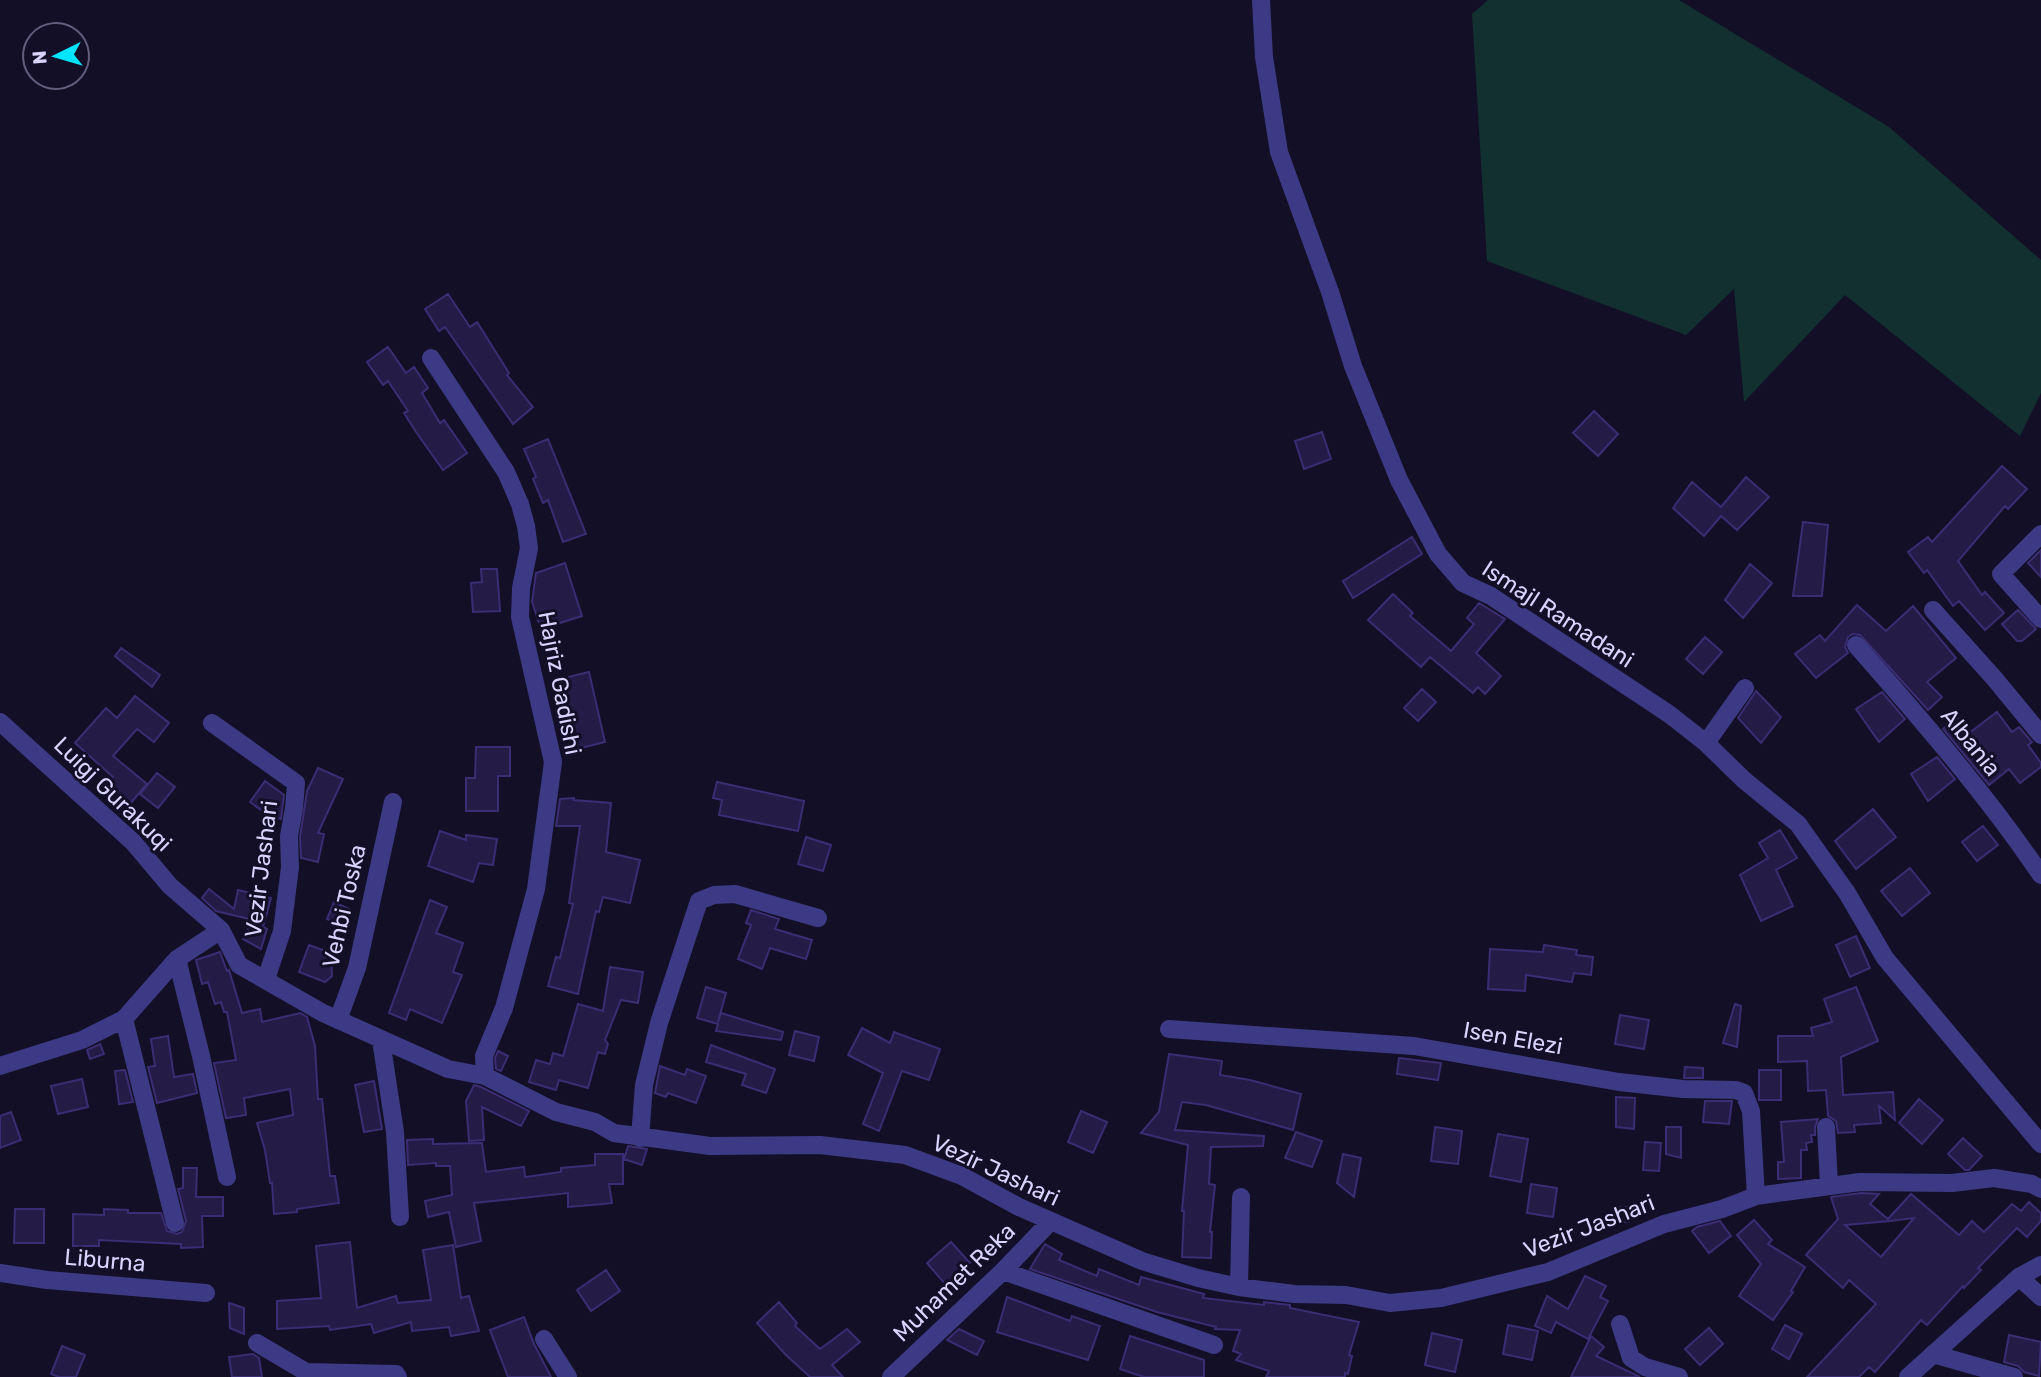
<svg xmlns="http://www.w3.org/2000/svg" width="2041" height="1377" font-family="Rubik,sans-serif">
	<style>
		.green { fill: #12302f }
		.building { fill: #241b47; stroke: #3b2d73; stroke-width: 2; fill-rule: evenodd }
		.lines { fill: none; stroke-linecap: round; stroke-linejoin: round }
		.minor { stroke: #3d3a85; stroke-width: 18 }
		.tertiary { stroke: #3d3a85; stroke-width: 18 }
		.labels { text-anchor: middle; stroke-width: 6; stroke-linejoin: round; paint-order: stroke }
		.street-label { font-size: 23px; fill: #d9d4ff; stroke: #130f26 }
	</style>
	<rect width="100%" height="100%" fill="#130f26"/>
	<path class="green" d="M1488,0H1679L1889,127L2041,260V393L2020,436L1845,295L1744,402L1734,289L1686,335L1487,261L1472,14Z"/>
	<path class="building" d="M448,294L470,327L477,322L509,373L507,375L533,407L513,424L445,327L439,331L425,309Z
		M388,347L406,373L414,367L428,388L422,393L440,423L444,420L467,453L443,470L416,432L404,413L408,411L388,381L383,385L367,362Z
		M1594,411L1618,434L1598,456L1573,433Z
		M1322,432L1331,459L1304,469L1295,441Z
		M548,439L586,534L563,542L548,500L543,503L533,479L536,477L524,449Z
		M2002,466L2027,489L2008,509L2005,506L1958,561L1982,595L1985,592L2004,613L1985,630L1959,601L1953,606L1927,570L1924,573L1908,552L1928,537L1932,542Z
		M1746,477L1769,497L1737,530L1721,516L1704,536L1673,508L1692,482L1721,507Z
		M1803,522L1828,525L1822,596H1793Z
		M1412,537L1422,554L1353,598L1343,581Z
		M2041,550V577L2028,563Z
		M565,563L582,616L541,629L532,602L536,573Z
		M1750,564L1772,583L1743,618L1725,600Z
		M481,569H497L500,611L473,612L471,583L482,582Z
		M1393,594L1413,613L1410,616L1451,651L1474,624L1467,618L1479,603L1505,619L1476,653L1501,676L1485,694L1478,687L1473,693L1430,657L1421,667L1368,620Z
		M1857,605L1886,631L1913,606L1956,658L1927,682L1942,697L1928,710L1860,635L1853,634L1848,637L1845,647L1848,653L1816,678L1795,654L1820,635L1825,641Z
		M2018,610L2036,629L2022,641H2017L2002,624Z
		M1705,637L1722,652L1703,674L1686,659Z
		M121,648L160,675L152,687L115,656Z
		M589,672L605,742L573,750L556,680Z
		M1422,689L1436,702L1418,721L1404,708Z
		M1756,691L1781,717L1761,743L1738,718Z
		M1882,692L1905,719L1879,742L1856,709Z
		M135,696L169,723L154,742L137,729L113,756L147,784L130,804L107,785L113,777L75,743L106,708L117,718Z
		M1997,712L2012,732L2019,727L2032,742L2028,745L2041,763V767L2020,783L2009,769L1989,785L1943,729L1958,718L1969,733Z
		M476,747H510V776H498V811H466V778H475Z
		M1937,757L1955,779L1928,801L1911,774Z
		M318,768L343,779L318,833L324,834L318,862L301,858L300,837L307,791Z
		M157,773L175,787L158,808L140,794Z
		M265,781L284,795L281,819L278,818L276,821L250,802Z
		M717,782L804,801L798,831L719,815L722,800L713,798Z
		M574,798V800L611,803L606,852L640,860L630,903L603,897L599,912L596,911L578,994L548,986L556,957L560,958L573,904L569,903L580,826H556L560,799Z
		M1873,809L1896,837L1856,869L1835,841Z
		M1983,826L1998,845L1977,861L1962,842Z
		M1780,830L1797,858L1776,870L1793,906L1761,921L1740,875L1768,858L1759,843Z
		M440,831L466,840V835L497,839L493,865L479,863L473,882L428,866Z
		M806,837L831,845L823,871L798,864Z
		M1910,868L1930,893L1902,916L1881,891Z
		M209,889L234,909L238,890L271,898L263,927L267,929L261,949L243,939L253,920L216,911L202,898Z
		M430,900L447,907L436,933L463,943L453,972L462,975L442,1023L410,1009L406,1020L389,1013Z
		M334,902L349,909L342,926L327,919Z
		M751,910L779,919L775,929L812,940L806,959L770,948L762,969L738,959L751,925L746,923Z
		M1856,936L1870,968L1850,977L1836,945Z
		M309,945L331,953L332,976L325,982L299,972Z
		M1544,945L1577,950L1576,955L1593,957L1591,975L1574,973L1572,982L1526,975L1525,991L1488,989L1490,949L1543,952Z
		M220,952L227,971L229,970L242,1013L260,1009L262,1022L300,1013L307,1017L315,1046L318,1099H322L330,1176H335L339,1203L297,1209V1212L274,1214L272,1183H270L265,1150L257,1123L293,1115L290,1089L244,1098L246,1115L226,1118L214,1063L236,1060L227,1012H224L221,1002L215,1004L208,982L202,984L196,960Z
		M610,967L643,972L638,1003L621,1000L605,1040L608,1044L605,1054L598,1052L588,1088L559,1080L556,1090L529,1082L536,1060L550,1064L553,1053L563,1056L578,1004L603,1011Z
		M706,987L726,993L718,1022L721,1013L783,1032L781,1040L716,1031L718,1024L697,1018Z
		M1856,987L1878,1041L1841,1057L1843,1095L1893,1092L1895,1120L1879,1106L1881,1123L1854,1125L1855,1132L1838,1133L1836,1121L1828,1116L1826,1090L1808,1091L1807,1061L1778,1062V1036H1813L1811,1028L1832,1022L1824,999Z
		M1735,1004L1741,1006L1737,1047L1723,1043Z
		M1620,1015L1649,1020L1644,1049L1615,1044Z
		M862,1028L890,1043L894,1032L940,1049L929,1080L902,1071L879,1131L863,1124L883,1073L848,1055Z
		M795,1031L819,1037L814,1061L789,1055Z
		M168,1036L174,1077L193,1074L197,1093L157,1103L148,1067L155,1066L151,1039Z
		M100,1044L104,1054L90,1059L87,1050Z
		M711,1045L775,1069L766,1093L742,1085L746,1074L706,1062Z
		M498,1051L508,1056L501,1071L496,1069L495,1058Z
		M1169,1054L1222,1061L1220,1075L1250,1080L1301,1094L1293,1130L1206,1105L1182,1102L1175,1130L1264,1136L1263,1146L1211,1147L1209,1184L1215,1185L1210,1232H1212L1211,1258L1182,1257L1184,1211H1182L1188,1145L1141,1133L1159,1112Z
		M1399,1058L1441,1063L1438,1080L1397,1074Z
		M660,1066L685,1075L687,1069L706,1076L696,1103L668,1093L666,1097L655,1093Z
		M1685,1067L1703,1068V1078H1684Z
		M125,1070L133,1102L119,1104L115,1071Z
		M1759,1070H1781V1100H1759Z
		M82,1079L88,1107L58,1114L51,1086Z
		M374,1081L382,1129L364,1132L355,1085Z
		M474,1085L481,1087L529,1111L521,1126L482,1107L484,1140L469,1141L466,1101Z
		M1616,1097L1635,1098L1634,1129L1616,1127Z
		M1919,1099L1943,1120L1922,1144L1899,1123Z
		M1705,1101H1732L1729,1124L1703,1122Z
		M1081,1111L1107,1122L1093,1153L1068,1142Z
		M11,1112L21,1140L0,1148V1116Z
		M1818,1119L1815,1127V1135H1811L1812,1142L1806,1143L1807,1150H1801V1178L1778,1179V1162H1784L1781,1122Z
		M1435,1127L1462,1131L1458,1164L1431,1161Z
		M1666,1127H1681V1158L1666,1154Z
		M1296,1132L1322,1141L1312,1167L1285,1158Z
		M1498,1134L1528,1139L1521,1182L1490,1176Z
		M1963,1138L1982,1156L1969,1170H1965L1948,1154Z
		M433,1139V1144L482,1143L486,1172L524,1167L525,1177L561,1172V1168L595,1165V1154H623V1184H609L612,1203L604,1204L568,1207V1193L474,1203L481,1241L456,1247L449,1212L428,1217L425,1201L452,1195L450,1166H436V1163L408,1165L407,1140Z
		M1645,1142L1661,1143L1659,1171L1643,1170Z
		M628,1146L647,1149L642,1165L624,1159Z
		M1343,1154L1361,1158L1354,1197L1337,1183Z
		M183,1168H197L196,1197H223V1216H202L203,1247L181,1248V1244L99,1240V1246H73V1214L104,1215V1209L128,1210V1213H161L167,1231L177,1234L182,1232L186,1221L178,1189L183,1188Z
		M1531,1184L1557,1188L1553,1217L1527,1213Z
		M1861,1193L1879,1194L1870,1204L1888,1219L1911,1194L1959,1235L1972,1221L1984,1232L2012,1204L2021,1211L2029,1202L2041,1213V1221L2027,1237L2017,1228L1978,1268L1981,1270L1964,1288L1963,1286L1927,1325L1921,1320L1875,1372L1869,1367L1859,1377H1807L1876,1304L1849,1280L1843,1288L1806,1255L1838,1219L1831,1197ZM1914,1218L1881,1257L1845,1225L1890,1221Z
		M1614,1207H1631L1629,1222H1613Z
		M15,1209H44V1243H14Z
		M1754,1220L1772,1240L1768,1244L1805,1267L1791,1291L1793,1292L1773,1320L1739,1296L1761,1264L1737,1235Z
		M1720,1221L1731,1236L1709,1253L1692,1231L1697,1227Z
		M350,1242L357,1308L396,1296L398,1303L431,1300L423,1250L453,1245L461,1298L469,1296L479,1331L451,1336L449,1327L412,1331L411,1322L374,1333L371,1324L330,1330L329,1326L277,1329V1301L321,1298L316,1246Z
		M951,1242L970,1263L946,1285L927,1263Z
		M1045,1244L1062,1254L1059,1260L1097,1276L1099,1269L1139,1285L1141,1277L1204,1294L1203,1298L1264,1305V1302L1290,1305V1308L1359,1322L1349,1355L1352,1356L1348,1374L1345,1373V1377H1266L1269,1371L1236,1360L1241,1354L1233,1351L1240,1330L1215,1329L1216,1327L1157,1312L1030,1269Z
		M606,1270L620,1291L591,1311L577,1290Z
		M1585,1276L1606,1286L1600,1297L1608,1301L1588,1339L1556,1322L1551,1333L1535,1326L1547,1296L1568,1309Z
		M1007,1297L1070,1321L1072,1316L1100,1326L1088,1360L997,1332Z
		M779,1302L797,1323L795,1326L820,1349L847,1329L860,1342L832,1365L843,1377H810L785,1354L757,1323Z
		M229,1303L244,1308V1334L230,1328Z
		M524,1317L534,1344L551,1377H508L490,1330Z
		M1508,1325L1538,1331L1532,1360L1503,1354Z
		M1785,1325L1802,1334L1789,1359L1772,1349Z
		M1709,1328L1723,1344L1700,1365L1685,1349Z
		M959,1329L984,1341L977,1355L947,1340Z
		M1432,1333L1462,1340L1455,1372L1425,1365Z
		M2009,1335L2041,1342L2039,1376L2024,1372L2018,1366L2004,1362Z
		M1130,1336L1204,1360V1377H1144L1120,1369Z
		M1591,1336L1604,1347L1596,1356L1640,1377H1571Z
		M62,1346L85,1355L76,1377H59L51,1374Z
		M253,1354L259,1358L262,1377H232L229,1357Z"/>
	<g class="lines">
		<path class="minor" d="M1261,0L1264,57L1279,152L1330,292L1353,366L1399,480L1438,554L1463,583L1491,596L1669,714L1706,743L1744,780L1798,824L1847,893L1885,958L2041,1144
			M431,358L506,472L520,504L526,526L529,548L521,588L520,617L553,762L536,889L504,1008L484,1056L485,1076
			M2041,534L2001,574L2041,619
			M1933,610L1994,678L2041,735
			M1856,645C1921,719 1986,794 2041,875
			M0,722L133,842L170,886L221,930
			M212,723L296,783L294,808L289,836L290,867L282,931L266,979
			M1706,743L1745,688
			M177,959L201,1056L227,1177
			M124,1019L175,1223
			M338,1020L357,968L393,802
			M1169,1029L1414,1046L1619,1082L1683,1089L1736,1090L1744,1093L1751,1111L1756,1196
			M381,1040L395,1132L400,1217
			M0,1066L82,1040L124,1019L177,959L221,930L239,965L323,1013L448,1069L485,1076L556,1112L595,1122L614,1133L710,1146L820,1145L905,1155L962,1176L1019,1207L1142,1261L1198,1278L1239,1287L1294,1294L1346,1295L1390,1303L1441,1298L1548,1272L1664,1224L1722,1209L1756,1196L1860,1182L1952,1183L1994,1178L2032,1184L2041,1189
			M1826,1127L1829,1185
			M640,1138L644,1085L659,1023L699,901L714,895L735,894L818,918
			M1003,1271L1214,1345
			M0,1273L47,1280L206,1293
			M2019,1277L2041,1297
			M1239,1287L1241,1197
			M1620,1324L1631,1358L1645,1367L1679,1377
			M544,1339L568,1377
			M257,1343L306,1372L396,1374L398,1377
			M1933,1354L2014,1377
			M891,1377L1003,1271L1050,1222"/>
		<path class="tertiary" d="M1908,1377L2019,1277L2041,1265"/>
	</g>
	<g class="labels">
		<g class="street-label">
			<text transform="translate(1558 614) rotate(33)" y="8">Ismajl Ramadani</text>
			<text transform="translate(560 683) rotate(79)" y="8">Hajriz Gadishi</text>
			<text transform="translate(1971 742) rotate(51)" y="8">Albania</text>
			<text transform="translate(113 794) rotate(44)" y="8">Luigj Gurakuqi</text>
			<text transform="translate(261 869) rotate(-83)" y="8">Vezir Jashari</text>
			<text transform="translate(344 906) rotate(-77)" y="8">Vehbi Toska</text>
			<text transform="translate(1513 1038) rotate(10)" y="8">Isen Elezi</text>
			<text transform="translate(996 1170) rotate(25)" y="8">Vezir Jashari</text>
			<text transform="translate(1589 1226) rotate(-21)" y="8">Vezir Jashari</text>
			<text transform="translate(105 1260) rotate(5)" y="8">Liburna</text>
			<text transform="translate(954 1282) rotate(-44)" y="8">Muhamet Reka</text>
		</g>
	</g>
	<g transform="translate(56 56) rotate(265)"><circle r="33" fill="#130f26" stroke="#625e7d" stroke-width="2"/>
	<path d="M0-5L12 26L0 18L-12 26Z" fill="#00e5ff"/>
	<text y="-10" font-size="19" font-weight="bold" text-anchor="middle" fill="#d9d4ff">N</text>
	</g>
</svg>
